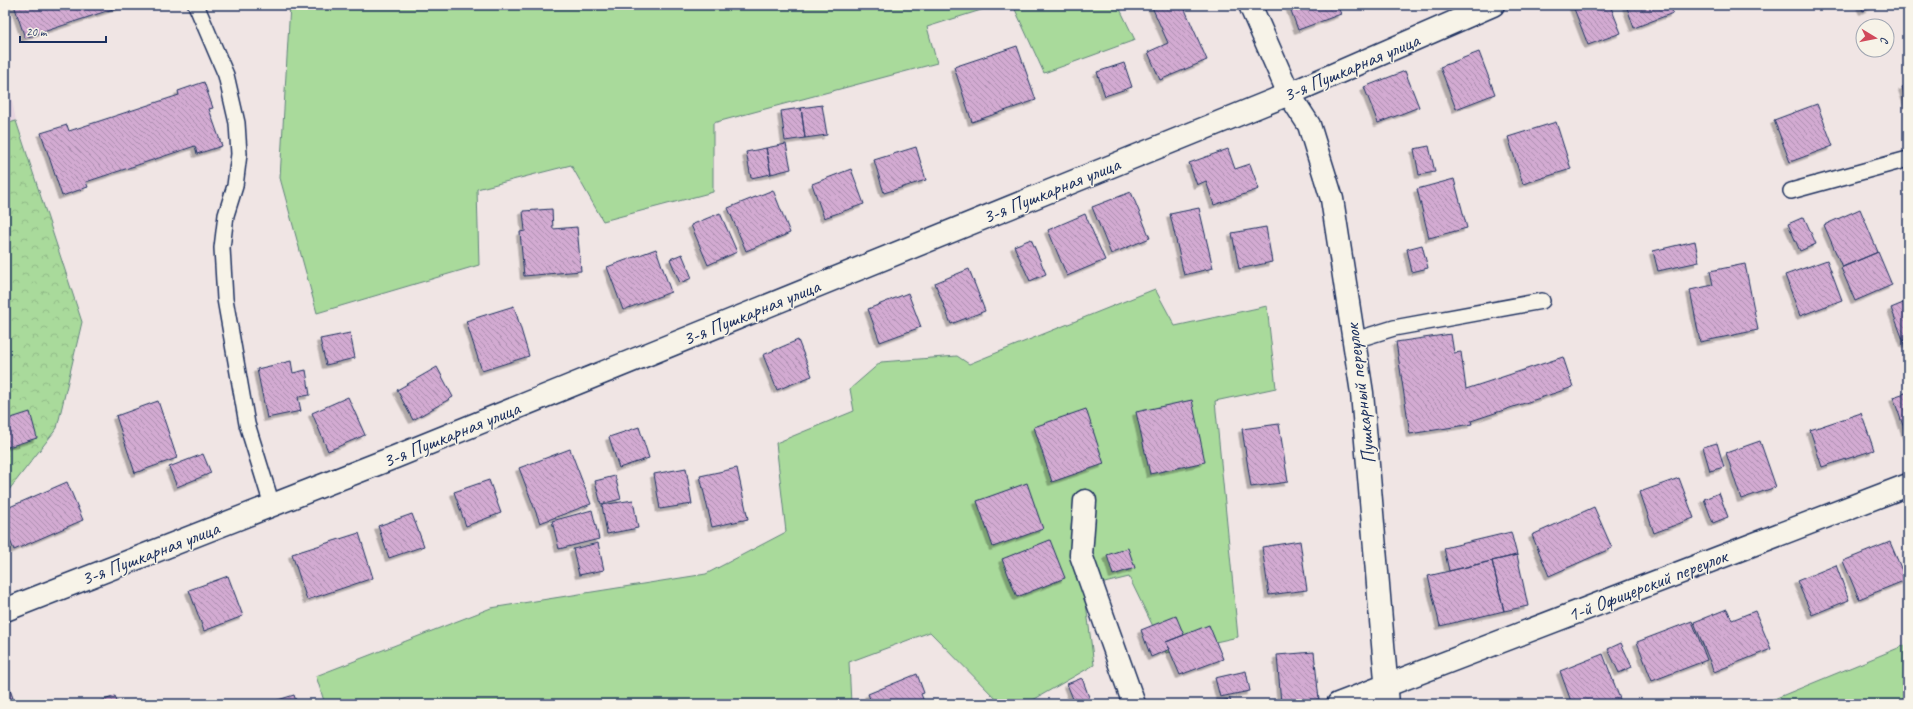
<svg xmlns="http://www.w3.org/2000/svg" width="1913" height="709" font-family="Caveat,sans-serif">
	<style>
		.built { fill: #e7d4df }
		.green { fill: #a9da9b; stroke: #62847c }
		.forest { fill: url(#forest-crowns); stroke: #62847c }
		.building { fill: url(#building-back-hatch); stroke: #1b2f5e; filter: url(#shadow) }
		.lines { fill: none; stroke-linecap: round; stroke-linejoin: round }
		.lane-casing { stroke: #1b2f5e; stroke-width: 18 }
		.street-casing { stroke: #1b2f5e; stroke-width: 25 }
		.lane { stroke: #f7f3e8; stroke-width: 15 }
		.street { stroke: #f7f3e8; stroke-width: 22 }
		.labels { text-anchor: middle; stroke-width: 3; stroke-linejoin: round; paint-order: stroke }
		.street-label { font-size: 20px; fill: #1b2f5e; stroke: #f7f3e8 }
	</style>
	<defs>
		<pattern id="forest-crowns" width="20" height="18" patternUnits="userSpaceOnUse"><rect width="20" height="18" fill="#a9da9b"/><path d="M2 6a3 3 0 1 1 6 0M12 15a3 3 0 1 1 6 0" fill="none" stroke="#91bb88"/></pattern>
		<pattern id="building-back-hatch" width="6" height="6" patternUnits="userSpaceOnUse"><rect width="6" height="6" fill="#d3abd2"/><path d="M-1 5l2 2M0 0l6 6M5-1l2 2" fill="none" stroke="#aa8cae"/></pattern>
		<filter id="shadow"><feDropShadow dx="-3.5" dy="3.5" stdDeviation="0" flood-color="#0004"/></filter>
	</defs>
	<rect width="100%" height="100%" fill="#f0e5e4"/>
	<filter id="ink" filterUnits="userSpaceOnUse"><feTurbulence type="fractalNoise" baseFrequency=".025" numOctaves="2"/><feDisplacementMap in="SourceGraphic" scale="8" xChannelSelector="R" yChannelSelector="G"/><feConvolveMatrix kernelMatrix="1 2 1 2 8 2 1 2 1" color-interpolation-filters="sRGB"/></filter>
	<g filter="url(#ink)">
		<path class="built" d="M5,66L16,121L5,124Z"/>
		<path class="green" d="M290,5H997L927,27L937,63L713,123V192L603,221L571,165L477,189L479,265L317,313L280,178Z
			M1013,5H1118L1135,40L1044,73Z
			M1155,289L1175,326L1267,306L1276,388L1215,401L1238,637L1166,653L1129,577L1084,588L1094,665L1026,704H1001L930,632L849,662L851,704H325L316,676L491,608L706,574L786,532L776,443L854,411L850,389L881,362L957,356L969,364Z
			M1908,644V704H1762Z"/>
		<path class="forest" d="M16,121L82,322L57,428L5,495V124Z"/>
		<path class="building" d="M14,5H125L25,38Z
			M1156,5H1183L1207,60L1160,80L1148,52L1168,43L1152,7Z
			M1289,5H1337L1341,14L1298,30Z
			M1576,5H1610L1621,33L1588,45L1573,6Z
			M1626,5H1673L1670,6L1673,13L1634,28Z
			M1860,5H1875L1863,11Z
			M1017,46L1036,100L972,122L954,67Z
			M1479,52L1495,94L1456,109L1440,67Z
			M1124,63L1132,87L1105,96L1097,72Z
			M1405,71L1419,107L1378,123L1364,87Z
			M204,82L213,108L209,109L222,146L197,154L195,146L86,182L88,187L62,196L41,133L67,125L69,131L179,95L178,91Z
			M1908,85V105L1902,87Z
			M1817,104L1833,146L1790,162L1774,120Z
			M822,105L827,135L805,138L801,108Z
			M801,108L805,138L785,141L781,111Z
			M1556,122L1571,169L1523,184L1508,137Z
			M786,144L791,169L771,174L766,148Z
			M1429,146L1435,172L1419,175L1414,149Z
			M916,147L926,180L884,193L874,160Z
			M766,148L771,174L751,178L746,152Z
			M1228,149L1235,169L1250,164L1259,189L1214,205L1206,181L1197,185L1189,163Z
			M851,169L864,204L824,218L812,184Z
			M1454,179L1467,228L1429,238L1417,189Z
			M773,190L790,233L746,251L728,208Z
			M1131,192L1150,238L1111,254L1092,207Z
			M1199,208L1213,268L1184,275L1170,214Z
			M552,209L553,229L577,227L581,271L524,276L520,232L525,231L523,211Z
			M1860,209L1878,252L1842,267L1824,225Z
			M720,213L737,252L708,265L691,225Z
			M1085,214L1105,260L1067,276L1048,230Z
			M1804,217L1816,244L1800,251L1788,224Z
			M1266,227L1272,262L1239,269L1232,233Z
			M1031,239L1046,274L1030,281L1014,246Z
			M1695,241L1699,262L1658,271L1653,251Z
			M1422,245L1428,268L1412,272L1407,249Z
			M656,249L671,292L623,310L607,267Z
			M1878,252L1892,285L1855,301L1841,268Z
			M682,254L692,278L680,283L670,259Z
			M1827,260L1842,300L1800,316L1785,275Z
			M1745,264L1758,330L1700,342L1690,290L1713,285L1710,271Z
			M969,269L985,311L951,324L935,283Z
			M908,293L921,327L880,342L868,309Z
			M1908,301V344L1905,345L1891,308Z
			M514,306L529,356L482,371L466,321Z
			M350,333L355,358L326,365L320,339Z
			M1451,334L1454,353L1461,352L1466,389L1563,357L1573,387L1471,421L1472,424L1410,434L1396,342Z
			M798,340L812,376L777,390L763,355Z
			M291,361L293,373L306,370L310,395L298,397L301,411L267,418L257,369Z
			M437,367L453,397L413,420L397,390Z
			M1908,392V436L1907,437L1893,397Z
			M348,397L365,435L328,451L312,413Z
			M1192,400L1205,462L1150,474L1136,412Z
			M158,401L177,458L135,473L116,416Z
			M1086,409L1104,464L1052,482L1034,427Z
			M30,412L37,438L5,448V420Z
			M1861,413L1874,450L1822,467L1810,430Z
			M1279,424L1288,482L1251,487L1242,429Z
			M639,427L649,458L619,468L609,437Z
			M1760,441L1776,487L1741,499L1726,453Z
			M1717,443L1724,467L1710,471L1703,447Z
			M570,449L591,504L540,523L519,468Z
			M203,454L211,473L177,487L169,467Z
			M686,468L692,504L660,509L654,474Z
			M737,468L748,519L712,527L700,476Z
			M615,476L621,499L601,504L595,481Z
			M1679,478L1694,518L1654,533L1640,492Z
			M489,480L501,513L466,526L454,492Z
			M67,482L83,520L14,550L5,528V509Z
			M1027,483L1043,529L993,547L977,501Z
			M1719,493L1728,517L1713,523L1704,499Z
			M633,500L638,528L607,534L602,505Z
			M1594,507L1612,548L1549,576L1532,535Z
			M592,510L599,539L559,549L552,521Z
			M412,514L424,546L389,558L378,526Z
			M1511,532L1517,555L1449,571L1444,548Z
			M359,533L373,578L307,600L292,554Z
			M1050,540L1065,578L1017,597L1002,559Z
			M1300,541L1307,590L1269,595L1262,547Z
			M1890,542L1906,580L1859,599L1843,561Z
			M598,543L604,570L579,575L573,549Z
			M1128,548L1135,568L1113,575L1107,555Z
			M1517,555L1528,606L1504,611L1492,561Z
			M1492,561L1504,611L1440,626L1428,576Z
			M1836,565L1849,600L1812,615L1797,581Z
			M228,576L243,616L204,631L189,590Z
			M1727,609L1732,620L1755,611L1771,649L1714,672L1694,622Z
			M1176,616L1184,635L1166,642L1170,649L1151,657L1141,630Z
			M1692,621L1707,660L1652,681L1637,642Z
			M1209,625L1223,659L1180,675L1166,642Z
			M1621,643L1632,667L1619,673L1608,649Z
			M1314,652L1319,700L1281,703L1277,655Z
			M1603,654L1620,699L1608,704H1572L1560,671Z
			M1246,671L1250,691L1220,697L1215,678Z
			M917,674L924,693L921,694L925,704H872L868,694Z
			M5,676L13,698L5,700Z
			M1082,678L1090,700L1075,704L1067,684Z
			M294,695L297,704H265Z
			M115,696L118,704H94Z
			M547,699L548,704H529Z
			M1230,699L1231,704H1214V702Z"/>
		<g class="lines">
			<defs>
				<path id="lane" d="M196,5L226,75L237,123L239,154L235,186L226,215L222,248L225,299L247,424L272,505
					M1791,191L1908,159
					M1355,340L1394,328L1542,301"/>
				<path id="street" d="M1250,5L1289,94L1309,125L1332,199L1362,393L1388,704
					M1085,501L1081,555L1134,704
					M5,610L395,457L1289,94L1493,5
					M1338,704L1908,485"/>
			</defs>
			<use href="#lane" class="lane-casing"/>
			<use href="#street" class="street-casing"/>
			<use href="#lane" class="lane"/>
			<use href="#street" class="street"/>
		</g>
	</g>
	<g class="labels">
		<g class="street-label">
			<text transform="translate(1351 67) rotate(-23)" y="7">3-я Пушкарная улица</text>
			<text transform="translate(1051 190) rotate(-22)" y="7">3-я Пушкарная улица</text>
			<text transform="translate(751 312) rotate(-22)" y="7">3-я Пушкарная улица</text>
			<text transform="translate(1360 394) rotate(-97)" y="7">Пушкарный переулок</text>
			<text transform="translate(451 434) rotate(-22)" y="7">3-я Пушкарная улица</text>
			<text transform="translate(150 553) rotate(-21)" y="7">3-я Пушкарная улица</text>
			<text transform="translate(1647 585) rotate(-21)" y="7">1-й Офицерский переулок</text>
		</g>
	</g>
	<rect width="1913" height="709" fill="none" stroke="#f7f3e8" stroke-width="20"/>
	<rect x="10" y="10" width="1893" height="689" fill="none" stroke="#1b2f5e" stroke-width="1.5" filter="url(#ink)"/>
	<g transform="translate(1875 38) rotate(100)"><circle r="19" fill="#f7f3e8" stroke="#9fa5b1"/>
	<path d="M0-3L7 15L0 10L-7 15Z" fill="#d1495b"/>
	<text y="-6" font-size="11" font-weight="bold" text-anchor="middle" fill="#1b2f5e">С</text>
	</g>
	<path d="M20 36v6h86v-6" fill="none" stroke="#1b2f5e" stroke-width="2"/>
	<text x="26" y="36" font-size="12" fill="#1b2f5e" stroke="#f7f3e8" stroke-width="3" paint-order="stroke">20 m</text>
</svg>
